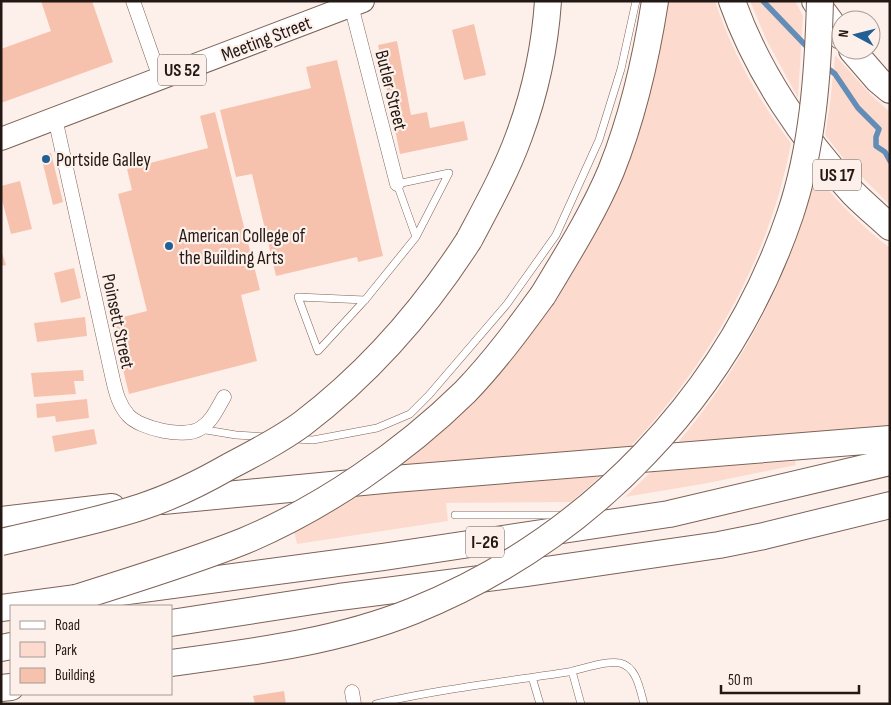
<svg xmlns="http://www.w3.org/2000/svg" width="891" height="705" font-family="'Sofia Sans Condensed',sans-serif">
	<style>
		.green { fill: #fcdbce }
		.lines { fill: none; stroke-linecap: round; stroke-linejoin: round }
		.stream { stroke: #638db7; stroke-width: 5.5 }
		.building { fill: #f7c2ad }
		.service-casing { stroke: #7d6257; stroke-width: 8 }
		.minor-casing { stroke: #7d6257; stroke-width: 15 }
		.primary-casing { stroke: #7d6257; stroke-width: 24 }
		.motorway-casing { stroke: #7d6257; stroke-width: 28 }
		.service { stroke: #fff; stroke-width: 7 }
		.minor { stroke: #fff; stroke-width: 14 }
		.primary { stroke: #fff; stroke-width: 22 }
		.motorway { stroke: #fff; stroke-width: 26 }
		.motorway-bridge-casing { stroke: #7d6257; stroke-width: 28; stroke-linecap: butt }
		.motorway-bridge { stroke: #fff; stroke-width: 26 }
		.poi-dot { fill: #216096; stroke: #fdf0ea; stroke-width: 2 }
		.labels { text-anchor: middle; stroke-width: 4.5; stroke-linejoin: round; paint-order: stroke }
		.shield { fill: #fdf0ea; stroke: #645954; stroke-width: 1 }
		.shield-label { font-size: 18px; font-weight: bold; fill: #231814 }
		.street-label { font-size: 19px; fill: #231814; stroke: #fdf0ea }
		.poi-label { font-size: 19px; fill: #231814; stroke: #fdf0ea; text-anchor: start }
	</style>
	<rect width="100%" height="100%" fill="#fdf0ea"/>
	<path class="green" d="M668,1H715C732,52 758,100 791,143C770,257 709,365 629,448L400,465L507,363L660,47Z
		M750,1H795L803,16L798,98L767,41Z
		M835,55L871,95L890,112V205L844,159L825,135L830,104Z
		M816,175C837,202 863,227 890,248V427L676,445C744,364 789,278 816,175Z
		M795,461L796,465L708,483L625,497L651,472Z
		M601,476L571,502L446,503L448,521L297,544L294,531L360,492L463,487Z"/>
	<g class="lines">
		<path class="stream" d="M763,1L810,50
			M825,66L835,74L858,108L879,129L876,137V146L885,152L890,161"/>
	</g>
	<path class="building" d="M41,1H92L113,62L1,103V49L51,31Z
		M474,24L486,75L464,80L452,30Z
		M397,41L411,115L427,112L430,128L464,121L468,140L400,154L378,45Z
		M337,60L383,256L358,262L357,257L276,276L252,174L236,177L220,110L311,88L306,67Z
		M215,112L260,290L241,295L257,361L129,394L111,320L147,311L118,194L132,190L127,169L208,148L200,116Z
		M51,153L63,202L53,205L41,156Z
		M20,181L32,229L11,234L1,196V186Z
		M1,250L6,265L1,266Z
		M74,268L81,298L61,303L54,273Z
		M85,317L87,336L37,342L34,323Z
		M83,370L84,381H74L76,394L34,397L31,373Z
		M87,399L89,418L56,422L55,416L37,418L36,404Z
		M94,429L97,444L55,452L52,436Z
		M284,691L286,704H255L253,696Z"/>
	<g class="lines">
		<defs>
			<path id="service" d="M365,300L298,297L318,351L365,300L416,237L397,184L449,173L416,237
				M200,429L236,435L267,437
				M295,439L313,440L377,428L410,414L429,395L507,304L556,235L599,140L621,69L636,1
				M455,515H564
				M572,671L581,704
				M532,677L540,704
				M376,704C439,689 504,682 568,672C582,669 607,660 620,663C637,667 640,690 644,704"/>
			<path id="minor" d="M133,1L160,78
				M351,5L397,184
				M55,118L113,380C116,393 119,405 128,415C140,429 186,439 201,428C212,421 217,409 224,397
				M352,692L354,704"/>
			<path id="primary" d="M1,139L363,1"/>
			<path id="motorway" d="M732,1C757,72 803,139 853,193C865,205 878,216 890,227
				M815,1L841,36
				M852,50L878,80L890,90
				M469,240C487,206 506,172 519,136C535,93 545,46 548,1
				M543,295C567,255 593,214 611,171C633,116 646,59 655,1
				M163,501L394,479L890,439
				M1,520L112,507
				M1,608L383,557L669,514L890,462
				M171,623L339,597L526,573L719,545L764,536L890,505
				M1,648L11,646
				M1,688L11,687"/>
		</defs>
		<use href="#service" class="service-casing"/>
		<use href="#minor" class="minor-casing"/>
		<use href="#primary" class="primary-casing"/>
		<use href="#motorway" class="motorway-casing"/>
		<use href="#service" class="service"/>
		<use href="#minor" class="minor"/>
		<use href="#primary" class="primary"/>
		<use href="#motorway" class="motorway"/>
		<defs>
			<path id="motorway-bridge" d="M1,542C48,531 95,522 141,507C172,497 202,482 230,466C255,453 280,440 302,424C369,373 424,310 469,240
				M76,598C132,580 189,563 244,541C323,508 404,452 465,392C494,362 519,328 543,295
				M171,663C253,652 336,642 413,611C589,540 729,395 790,215C813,147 818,73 820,1"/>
		</defs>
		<use href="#motorway-bridge" class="motorway-bridge-casing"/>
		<use href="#motorway-bridge" class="motorway-bridge"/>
	</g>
	<g class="poi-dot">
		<circle cx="46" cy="159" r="5"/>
		<circle cx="169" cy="246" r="5"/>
	</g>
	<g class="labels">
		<g class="shield">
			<rect x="158" y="54.5" width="48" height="31" rx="4"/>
			<rect x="813" y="159.5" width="48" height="31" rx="4"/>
			<rect x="466" y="526.5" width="38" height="31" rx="4"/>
		</g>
		<g class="shield-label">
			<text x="182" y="76">US 52</text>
			<text x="837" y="181">US 17</text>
			<text x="485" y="548">I-26</text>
		</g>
		<g class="street-label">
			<text transform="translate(266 38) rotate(-21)" y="7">Meeting Street</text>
			<text transform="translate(392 90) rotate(76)" y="7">Butler Street</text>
			<text transform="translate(119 321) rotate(78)" y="7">Poinsett Street</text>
		</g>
		<g class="poi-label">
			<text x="56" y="166">Portside Galley</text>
			<text x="179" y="242">American College of<tspan x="179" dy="22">the Building Arts</tspan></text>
		</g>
	</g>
	<rect width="891" height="705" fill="none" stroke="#231814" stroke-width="5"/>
	<rect x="10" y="605" width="162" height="90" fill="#fdf0ea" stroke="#a69a94"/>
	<rect x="20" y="621" width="25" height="8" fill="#ffffff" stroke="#a69a94"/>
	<text x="55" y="630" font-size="15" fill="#231814">Road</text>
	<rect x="20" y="642" width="25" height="15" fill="#fcdbce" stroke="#a69a94"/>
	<text x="55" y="655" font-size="15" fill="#231814">Park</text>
	<rect x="20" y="668" width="25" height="15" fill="#f7c2ad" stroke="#a69a94"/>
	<text x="55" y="680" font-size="15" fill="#231814">Building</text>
	<g transform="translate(856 35) rotate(277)"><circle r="24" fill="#fdf0ea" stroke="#a69a94"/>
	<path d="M0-4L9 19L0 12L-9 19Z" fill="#216096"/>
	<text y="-8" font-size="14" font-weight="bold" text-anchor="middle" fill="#231814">N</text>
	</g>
	<path d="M721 685v8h138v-8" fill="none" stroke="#231814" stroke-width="2.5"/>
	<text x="728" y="685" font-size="15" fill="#231814" stroke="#fdf0ea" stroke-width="4" paint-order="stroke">50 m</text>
</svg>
